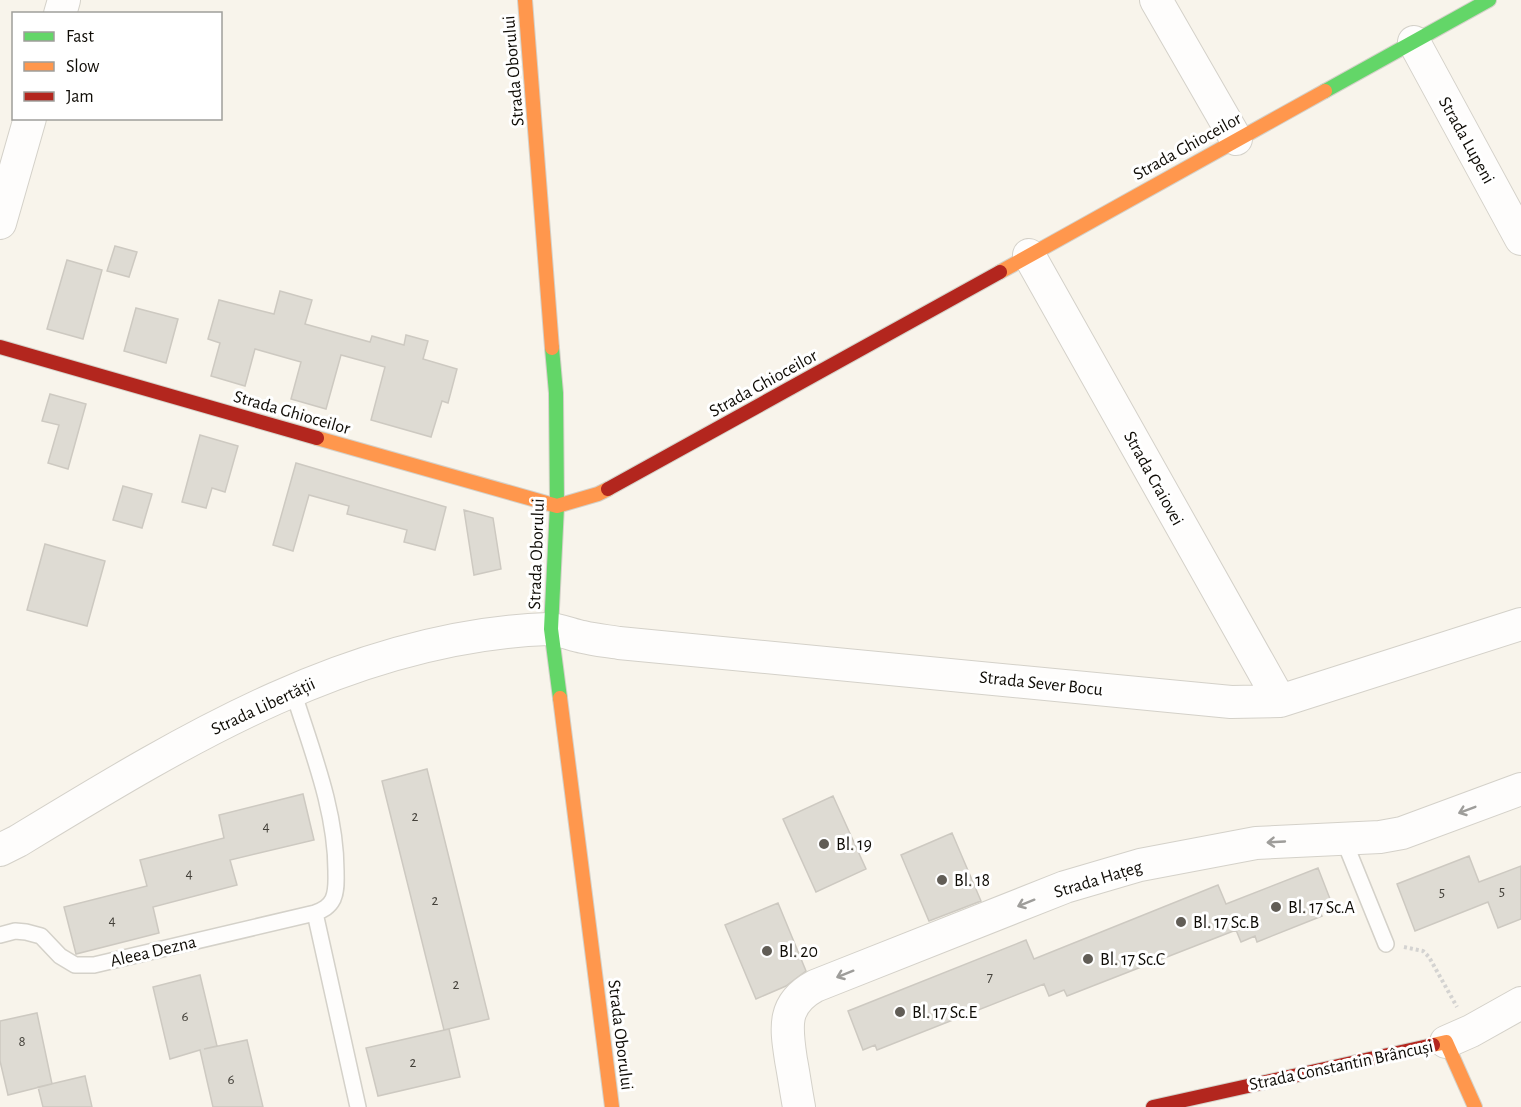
<svg xmlns="http://www.w3.org/2000/svg" width="1521" height="1107" font-family="'Alegreya Sans',sans-serif">
	<style>
		.building { fill: #dedbd3; stroke: #cdc9c1; stroke-width: 1.5 }
		.lines { fill: none; stroke-linecap: round; stroke-linejoin: round }
		.lane-casing { stroke: #d4d1c9; stroke-width: 18 }
		.street-casing { stroke: #d4d1c9; stroke-width: 34 }
		.fast-casing { stroke: #d4d1c9; stroke-width: 16 }
		.slow-casing { stroke: #d4d1c9; stroke-width: 16 }
		.jam-casing { stroke: #d4d1c9; stroke-width: 16 }
		.path { stroke: #d4d3d1; stroke-width: 4; stroke-dasharray: 3 3; stroke-linecap: butt }
		.lane { stroke: #fefdfc; stroke-width: 15 }
		.street { stroke: #fefdfc; stroke-width: 32 }
		.fast { stroke: #63d668; stroke-width: 14 }
		.slow { stroke: #ff974d; stroke-width: 14 }
		.jam { stroke: #b3261e; stroke-width: 14 }
		.oneway { stroke: #9e9d9a }
		.poi-dot { fill: #615d56; stroke: #fff; stroke-width: 2 }
		.labels { text-anchor: middle; stroke-width: 6; stroke-linejoin: round; paint-order: stroke }
		.number-label { font-size: 15px; fill: #44413a }
		.street-label { font-size: 18px; fill: #0f0c06; stroke: #fff }
		.poi-label { font-size: 18px; fill: #0f0c06; stroke: #fff; text-anchor: start }
	</style>
	<rect width="100%" height="100%" fill="#f8f4eb"/>
	<path class="building" d="M115,246L137,252L129,277L107,271Z
		M67,260L102,270L83,339L47,329Z
		M280,291L312,300L305,324L370,342L372,336L404,345L406,335L428,341L423,359L457,369L448,403L442,401L431,437L371,420L385,367L341,355L326,409L291,399L301,362L255,349L245,386L211,376L220,343L208,339L219,300L274,314Z
		M136,308L178,319L166,363L124,351Z
		M50,394L86,404L68,469L48,463L59,425L42,421Z
		M200,435L238,446L225,492L212,488L206,508L182,502Z
		M296,463L446,507L435,550L404,542L407,530L347,514L349,506L309,495L293,551L273,545Z
		M123,486L152,494L142,528L113,520Z
		M464,510L493,518L501,569L474,575Z
		M45,544L105,561L87,626L27,610Z
		M427,769L489,1019L444,1030L382,781Z
		M303,794L314,840L230,860L237,885L153,907L159,933L76,954L64,907L147,886L140,860L224,838L219,815Z
		M833,796L866,869L816,892L783,819Z
		M952,833L981,901L929,921L901,855Z
		M1469,856L1479,882L1521,866V919L1498,928L1488,902L1415,931L1397,884Z
		M1318,868L1332,904L1319,909L1322,916L1257,942L1255,936L1241,942L1236,930L1067,996L1064,990L1049,996L1044,984L877,1050L875,1045L863,1050L848,1011L1026,940L1034,959L1218,885L1226,904Z
		M778,903L806,971L786,986L756,999L725,925Z
		M200,975L217,1046L204,1049L247,1040L263,1107H213L200,1050L170,1059L153,987Z
		M37,1013L52,1084L8,1095L0,1061V1021Z
		M449,1029L460,1077L378,1096L366,1048Z
		M85,1076L92,1107H43L38,1087Z"/>
	<g class="lines">
		<defs>
			<path id="lane" d="M293,691C311,749 336,809 336,871C336,881 337,890 333,899C329,907 323,910 315,913L358,1107
				M1343,838L1386,944
				M0,935L15,931L26,932L41,936L60,956L75,965H94L315,913"/>
			<path id="street" d="M1156,0L1236,139
				M60,14L64,0
				M1414,42L1521,239
				M0,223L30,118
				M1029,255L1280,701
				M0,850L18,841C181,742 352,636 548,629C559,629 572,635 583,637C595,640 607,641 619,643L1231,702L1280,701L1521,624
				M1446,1042L1471,1031L1521,1003
				M799,1107C796,1091 794,1076 791,1060C786,1027 782,1004 815,986L1065,887L1140,865L1256,843L1380,837L1402,833L1521,789"/>
			<path id="fast" d="M1325,91L1489,0
				M552,348L556,393L557,506L551,629L560,698"/>
			<path id="slow" d="M525,0L552,348
				M1000,272L1325,91
				M317,438L557,506L598,494L608,489
				M560,698L612,1107
				M1433,1045L1446,1042L1475,1107"/>
			<path id="jam" d="M0,347L317,438
				M608,489L1000,272
				M1153,1107L1433,1045"/>
		</defs>
		<use href="#lane" class="lane-casing"/>
		<use href="#street" class="street-casing"/>
		<use href="#fast" class="fast-casing"/>
		<use href="#slow" class="slow-casing"/>
		<use href="#jam" class="jam-casing"/>
		<path class="path" d="M1404,947L1423,951L1429,957L1457,1007"/>
		<use href="#lane" class="lane"/>
		<use href="#street" class="street"/>
		<use href="#fast" class="fast"/>
		<use href="#slow" class="slow"/>
		<use href="#jam" class="jam"/>
	</g>
	<defs><path id="oneway-shaft" d="M-6 0H5M1.5-3L5.5 0L1.5 3" fill="none" stroke-width="1.6" stroke-linecap="round" stroke-linejoin="round" transform="scale(1.5)"/></defs>
	<g class="oneway">
		<use href="#oneway-shaft" transform="translate(1467 810) rotate(159)"/>
		<use href="#oneway-shaft" transform="translate(1276 842) rotate(177)"/>
		<use href="#oneway-shaft" transform="translate(1026 903) rotate(158)"/>
		<use href="#oneway-shaft" transform="translate(845 974) rotate(158)"/>
	</g>
	<g class="poi-dot">
		<circle cx="824" cy="844" r="6"/>
		<circle cx="942" cy="880" r="6"/>
		<circle cx="1276" cy="907" r="6"/>
		<circle cx="1181" cy="922" r="6"/>
		<circle cx="767" cy="951" r="6"/>
		<circle cx="1088" cy="959" r="6"/>
		<circle cx="900" cy="1012" r="6"/>
	</g>
	<g class="labels">
		<g class="number-label">
			<text x="415" y="821">2</text>
			<text x="266" y="831">4</text>
			<text x="189" y="878">4</text>
			<text x="1502" y="896">5</text>
			<text x="1442" y="897">5</text>
			<text x="435" y="905">2</text>
			<text x="112" y="925">4</text>
			<text x="990" y="982">7</text>
			<text x="456" y="989">2</text>
			<text x="185" y="1021">6</text>
			<text x="22" y="1046">8</text>
			<text x="413" y="1067">2</text>
			<text x="231" y="1084">6</text>
		</g>
		<g class="street-label">
			<text transform="translate(513 71) rotate(-95)" y="6">Strada Oborului</text>
			<text transform="translate(1467 140) rotate(61)" y="6">Strada Lupeni</text>
			<text transform="translate(1187 146) rotate(-29)" y="6">Strada Ghioceilor</text>
			<text transform="translate(763 383) rotate(-29)" y="6">Strada Ghioceilor</text>
			<text transform="translate(292 412) rotate(16)" y="6">Strada Ghioceilor</text>
			<text transform="translate(1154 478) rotate(61)" y="6">Strada Craiovei</text>
			<text transform="translate(536 554) rotate(-88)" y="6">Strada Oborului</text>
			<text transform="translate(1041 683) rotate(6)" y="6">Strada Sever Bocu</text>
			<text transform="translate(263 706) rotate(-25)" y="6">Strada Libertății</text>
			<text transform="translate(1098 879) rotate(-17)" y="6">Strada Hațeg</text>
			<text transform="translate(153 951) rotate(-13)" y="6">Aleea Dezna</text>
			<text transform="translate(621 1035) rotate(83)" y="6">Strada Oborului</text>
			<text transform="translate(1341 1065) rotate(-12)" y="6">Strada Constantin Brâncuși</text>
		</g>
		<g class="poi-label">
			<text x="836" y="850">Bl. 19</text>
			<text x="954" y="886">Bl. 18</text>
			<text x="1288" y="913">Bl. 17 Sc.A</text>
			<text x="1193" y="928">Bl. 17 Sc.B</text>
			<text x="779" y="957">Bl. 20</text>
			<text x="1100" y="965">Bl. 17 Sc.C</text>
			<text x="912" y="1018">Bl. 17 Sc.E</text>
		</g>
	</g>
	<rect x="12" y="12" width="210" height="108" fill="#ffffff" stroke="#9f9e9b" stroke-width="1.5"/>
	<rect x="24" y="32" width="30" height="9" fill="#63d668" stroke="#9f9e9b" stroke-width="1.5"/>
	<text x="66" y="42" font-size="18" fill="#0f0c06">Fast</text>
	<rect x="24" y="62" width="30" height="9" fill="#ff974d" stroke="#9f9e9b" stroke-width="1.5"/>
	<text x="66" y="72" font-size="18" fill="#0f0c06">Slow</text>
	<rect x="24" y="92" width="30" height="9" fill="#b3261e" stroke="#9f9e9b" stroke-width="1.5"/>
	<text x="66" y="102" font-size="18" fill="#0f0c06">Jam</text>
</svg>
